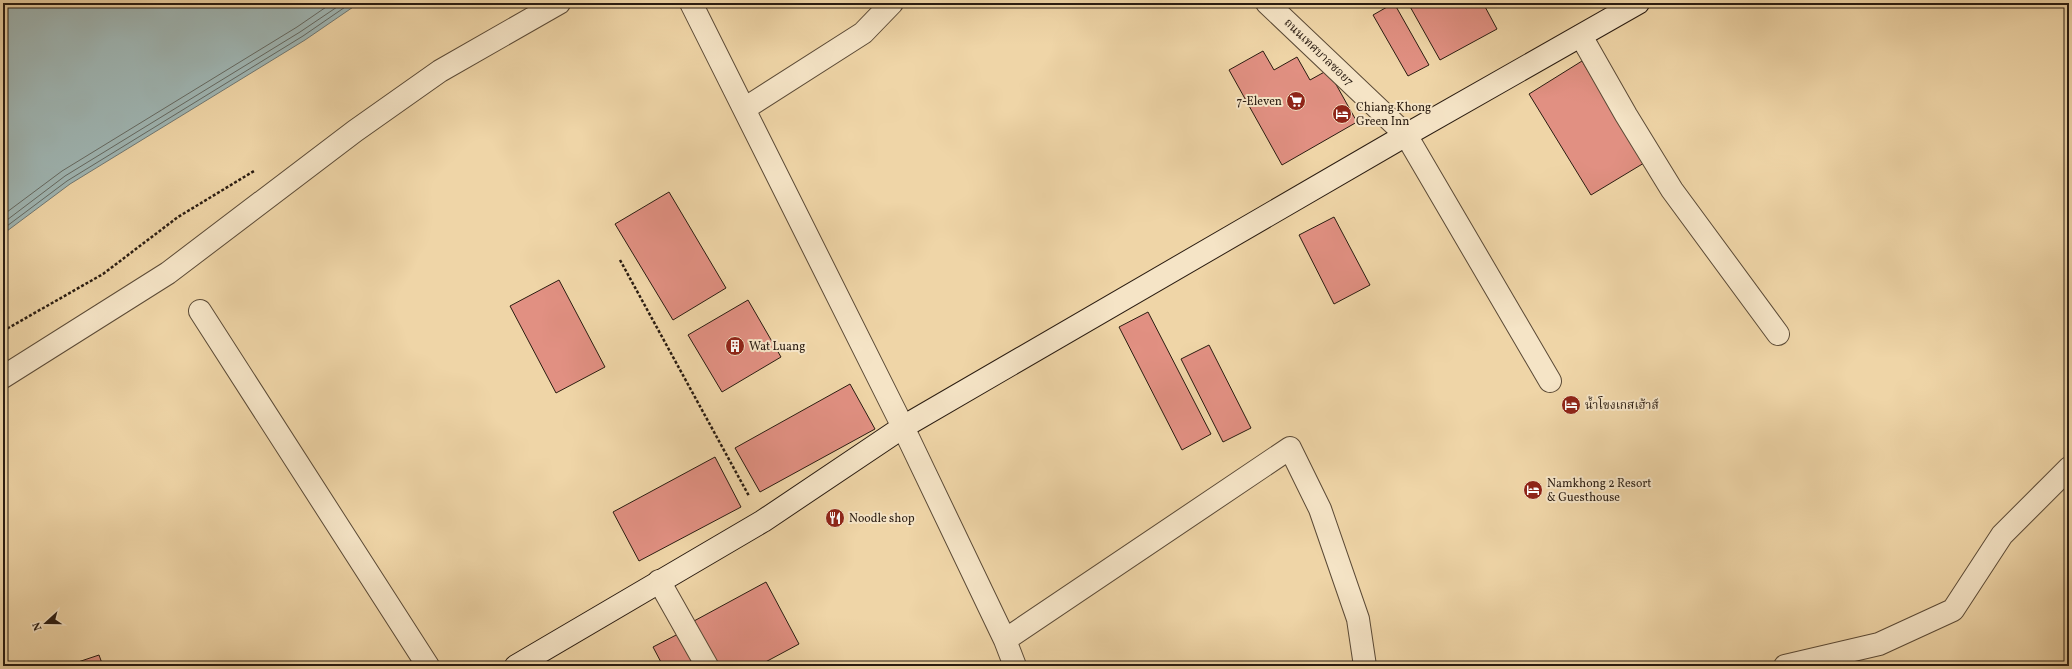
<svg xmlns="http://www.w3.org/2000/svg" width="2072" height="669" font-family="Vollkorn,'Noto Serif Thai',serif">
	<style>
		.water { fill: #9fb6b4; stroke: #707873 }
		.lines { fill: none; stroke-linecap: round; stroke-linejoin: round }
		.shore { stroke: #646962; stroke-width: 1 }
		.building { fill: #e19082; stroke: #2a1c11 }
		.street-casing { stroke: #5b4a36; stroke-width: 24 }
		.secondary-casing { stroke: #2a1c11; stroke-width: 24 }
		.path { stroke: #2a1c11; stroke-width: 2.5; stroke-dasharray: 3 2; stroke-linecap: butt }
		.street { stroke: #f5e4c6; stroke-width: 22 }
		.secondary { stroke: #f5e4c6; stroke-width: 22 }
		.labels { text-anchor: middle; stroke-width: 4; stroke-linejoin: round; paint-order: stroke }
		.street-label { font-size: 12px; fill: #2a1c11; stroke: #f5e4c6 }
		.poi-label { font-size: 12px; fill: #2a1c11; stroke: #f5e4c6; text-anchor: start }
	</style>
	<rect width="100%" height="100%" fill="#efd5a7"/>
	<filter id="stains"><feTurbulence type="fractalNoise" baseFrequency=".005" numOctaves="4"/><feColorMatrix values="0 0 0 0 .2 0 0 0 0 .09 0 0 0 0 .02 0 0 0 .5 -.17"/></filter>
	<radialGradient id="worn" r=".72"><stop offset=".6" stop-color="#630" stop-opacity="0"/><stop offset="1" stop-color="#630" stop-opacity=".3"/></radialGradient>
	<path class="water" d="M3,3H359L305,40L70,184L3,234Z"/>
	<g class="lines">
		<path class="shore" d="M3,215L62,171L297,27L332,3
			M3,223L65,176L300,32L343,3
			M3,229L67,181L303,36L351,3"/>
	</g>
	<path class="building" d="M1394,3L1429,65L1408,76L1373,15Z
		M1408,3H1483L1497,29L1440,60Z
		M1263,51L1274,70L1297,57L1310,80L1328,70L1357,122L1282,165L1229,70Z
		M1582,61L1644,163L1591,195L1529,94Z
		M669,192L726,288L673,320L615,224Z
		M1334,217L1370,285L1334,304L1299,235Z
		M559,280L605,367L556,393L510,306Z
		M748,300L781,357L722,392L688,335Z
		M1148,312L1211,434L1182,450L1119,327Z
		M1209,345L1251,428L1223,442L1181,359Z
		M850,384L875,429L760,492L735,448Z
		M715,457L741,507L639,561L613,512Z
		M766,582L799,644L758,666H718L694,621Z
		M680,633L697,666H663L653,647Z
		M99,655L103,666H66Z"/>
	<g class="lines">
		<defs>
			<path id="street" d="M691,3L903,427L1005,640L1015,666
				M1267,3L1406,135L1550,381
				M1581,36L1626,115L1672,190L1778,334
				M744,109L863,33L892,3
				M200,311L428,666
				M3,377L168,273L355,131L440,71L559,3
				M659,581L707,666
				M1005,640L1290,448L1320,509L1358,619L1365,666
				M1785,666L1879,644L1953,610L2002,535L2069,468"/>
			<path id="secondary" d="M516,666L763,521L903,427L1406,135L1638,3"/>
		</defs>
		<use href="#street" class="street-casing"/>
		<use href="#secondary" class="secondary-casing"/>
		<path class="path" d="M620,260L749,496
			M3,331L103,274L178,217L254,171"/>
		<use href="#street" class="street"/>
		<use href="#secondary" class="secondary"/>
	</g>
	<defs>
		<symbol id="supermarket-disc" viewBox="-11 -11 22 22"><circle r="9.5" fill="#8f2418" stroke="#f5e4c6"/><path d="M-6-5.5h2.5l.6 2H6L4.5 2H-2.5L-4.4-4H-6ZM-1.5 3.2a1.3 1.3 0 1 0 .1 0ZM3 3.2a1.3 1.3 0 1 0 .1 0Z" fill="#fff"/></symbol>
		<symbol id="hotel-disc" viewBox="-11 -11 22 22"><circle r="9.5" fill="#8f2418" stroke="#f5e4c6"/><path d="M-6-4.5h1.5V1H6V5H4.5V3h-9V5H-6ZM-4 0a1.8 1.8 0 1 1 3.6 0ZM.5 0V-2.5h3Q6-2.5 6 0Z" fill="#fff"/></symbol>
		<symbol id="building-disc" viewBox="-11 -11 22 22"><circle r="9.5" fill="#8f2418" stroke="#f5e4c6"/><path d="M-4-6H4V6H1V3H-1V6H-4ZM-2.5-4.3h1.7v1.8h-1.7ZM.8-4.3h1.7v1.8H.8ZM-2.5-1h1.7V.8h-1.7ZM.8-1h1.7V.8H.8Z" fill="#fff"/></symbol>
		<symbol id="restaurant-disc" viewBox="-11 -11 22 22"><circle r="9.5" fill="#8f2418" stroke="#f5e4c6"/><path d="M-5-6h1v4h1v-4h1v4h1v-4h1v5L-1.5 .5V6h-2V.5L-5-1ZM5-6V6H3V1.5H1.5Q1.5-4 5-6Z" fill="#fff"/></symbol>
	</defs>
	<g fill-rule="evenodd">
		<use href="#supermarket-disc" x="1285" y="90" width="22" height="22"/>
		<use href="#hotel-disc" x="1331" y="103" width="22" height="22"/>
		<use href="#building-disc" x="724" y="335" width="22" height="22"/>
		<use href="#hotel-disc" x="1560" y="394" width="22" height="22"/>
		<use href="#hotel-disc" x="1522" y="479" width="22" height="22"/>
		<use href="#restaurant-disc" x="824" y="507" width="22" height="22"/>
	</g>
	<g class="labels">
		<g class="street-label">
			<text transform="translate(1319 52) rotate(44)" y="4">ถนนเทศบาลซอย7</text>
		</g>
		<g class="poi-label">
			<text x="1282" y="105" text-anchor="end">7-Eleven</text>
			<text x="1356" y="111">Chiang Khong<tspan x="1356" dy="14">Green Inn</tspan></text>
			<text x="749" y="350">Wat Luang</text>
			<text x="1585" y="409">น้ำโขงเกสเฮ้าส์</text>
			<text x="1547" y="487">Namkhong 2 Resort<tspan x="1547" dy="14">&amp; Guesthouse</tspan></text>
			<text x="849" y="522">Noodle shop</text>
		</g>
	</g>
	<rect width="2072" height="669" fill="none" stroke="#efd5a7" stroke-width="16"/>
	<rect x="4" y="4" width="2064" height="661" fill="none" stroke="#2a1c11" stroke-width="2"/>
	<rect x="8" y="8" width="2056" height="653" fill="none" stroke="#2a1c11"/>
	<g transform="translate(46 623) rotate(249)" stroke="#f5e4c6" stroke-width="3" paint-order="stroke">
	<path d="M0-3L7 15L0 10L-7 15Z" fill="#2a1c11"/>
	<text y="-6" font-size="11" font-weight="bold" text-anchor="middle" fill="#2a1c11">N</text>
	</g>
	<rect width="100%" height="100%" filter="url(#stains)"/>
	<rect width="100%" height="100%" fill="url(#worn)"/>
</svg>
